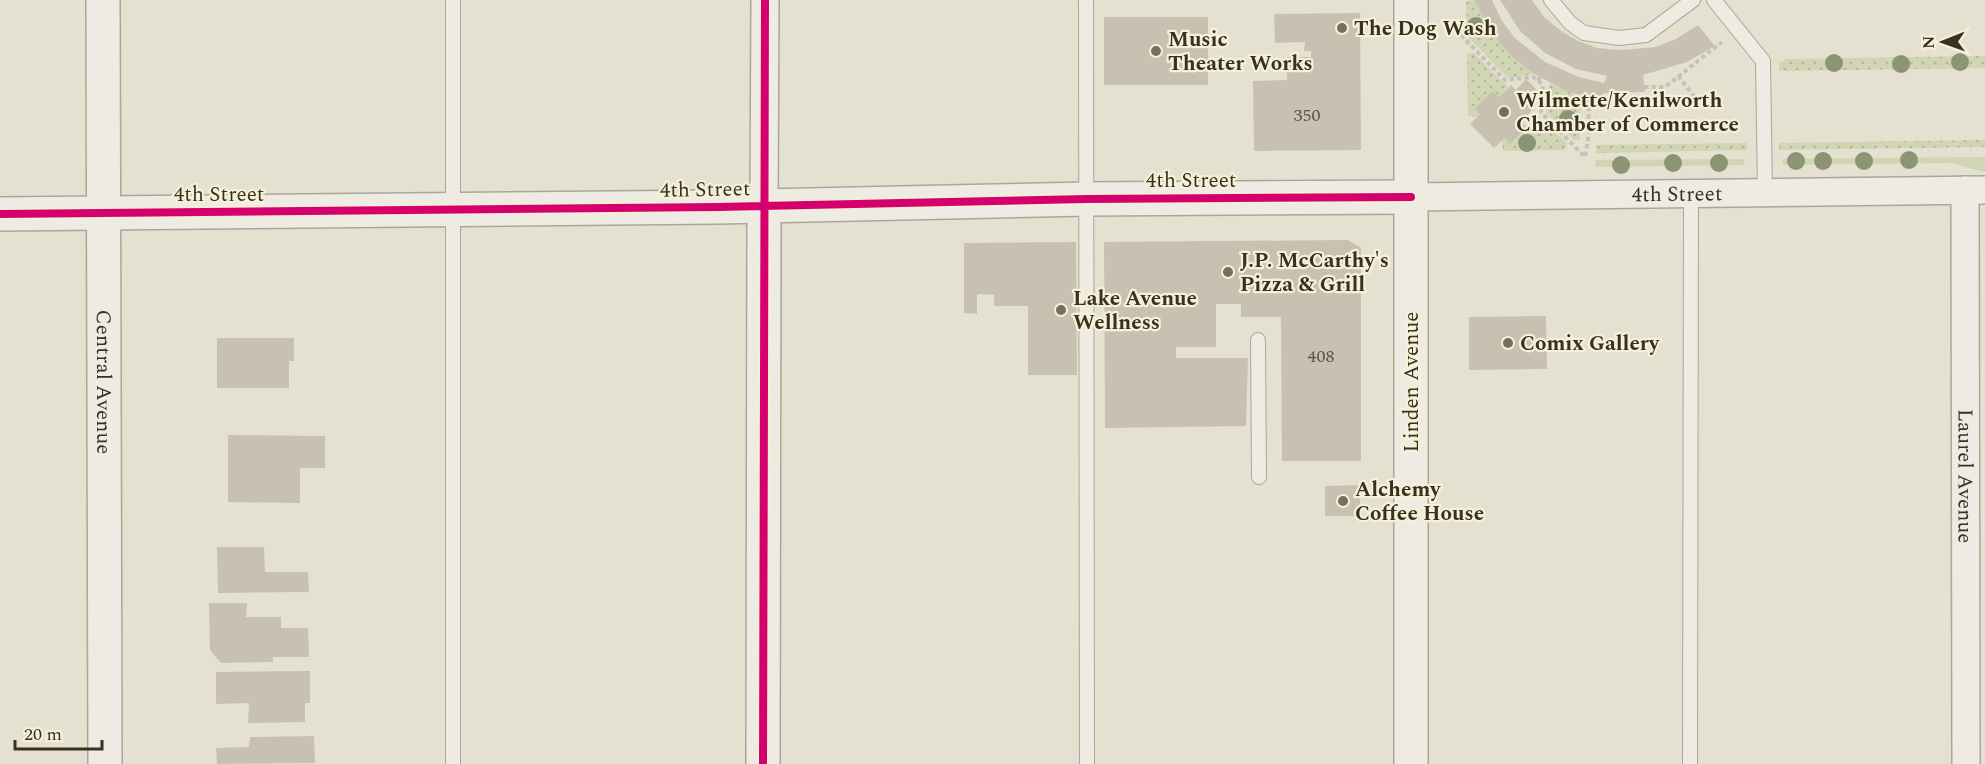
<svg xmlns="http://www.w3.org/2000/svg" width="1985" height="764" font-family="Spectral,serif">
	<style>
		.grass { fill: #d0d5b4 }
		.park { fill: url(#park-dots) }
		.building { fill: #c8c1b2 }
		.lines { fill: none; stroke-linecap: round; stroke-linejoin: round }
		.service-casing { stroke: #aaa699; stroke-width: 16 }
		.minor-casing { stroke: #aaa699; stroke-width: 30 }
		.tertiary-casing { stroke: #aaa699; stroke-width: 36 }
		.path { stroke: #c6c2b9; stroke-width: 4; stroke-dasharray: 4.5 3; stroke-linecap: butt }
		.service { stroke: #eeebe2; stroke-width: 14 }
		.minor { stroke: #eeebe2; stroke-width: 27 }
		.tertiary { stroke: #eeebe2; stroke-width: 33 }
		.cycleway-casing { stroke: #f5f0d8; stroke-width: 11 }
		.cycleway { stroke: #d6006c; stroke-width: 8 }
		.tree { fill: #8c9474 }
		.poi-dot { fill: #766e5f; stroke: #f5f0d8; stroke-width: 2 }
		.labels { text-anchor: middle; stroke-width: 4.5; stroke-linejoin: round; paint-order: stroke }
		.number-label { font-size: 18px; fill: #5e5445 }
		.poi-label { font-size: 21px; font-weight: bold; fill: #3a3021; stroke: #f5f0d8; text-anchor: start }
		.street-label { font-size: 21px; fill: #3a3021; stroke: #f5f0d8 }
	</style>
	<defs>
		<pattern id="park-dots" width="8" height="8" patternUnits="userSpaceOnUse" patternTransform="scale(1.5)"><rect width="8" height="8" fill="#d0d5b4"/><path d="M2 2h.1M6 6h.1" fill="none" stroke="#b3b79a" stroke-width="1.8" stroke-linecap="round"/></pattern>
	</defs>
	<rect width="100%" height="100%" fill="#e5e1d1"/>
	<path class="grass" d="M1985,157V172L1952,163L1783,165L1782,159Z
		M1745,159L1743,165L1595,167L1596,160Z"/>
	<path class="park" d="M1474,0L1497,40L1534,74L1508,78L1467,36L1466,1Z
		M1474,53L1508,87L1499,97L1491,91L1474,109L1480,114L1478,117L1468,116L1467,54Z
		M1985,56V68L1779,71V64L1786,59Z
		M1550,83L1581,95L1580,140H1574L1546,112L1547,91Z
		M1534,118H1540L1567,143V147L1564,150L1503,151L1502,140L1505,138L1511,143Z
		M1985,140V147L1779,150V143Z
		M1747,143V150L1596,153V145Z"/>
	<path class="building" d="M1474,0H1492L1502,21L1515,38L1545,62L1579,77L1604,83L1607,76L1576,69L1545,53L1520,31L1500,0H1532L1544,17L1561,31L1578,41L1597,48L1620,50L1656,47L1676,39L1698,25L1715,46L1687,62L1643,75L1645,92L1604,93L1603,100L1567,91L1534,74L1514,58L1497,40Z
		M1360,13L1361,150L1254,151L1253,81L1287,80V57H1311V51H1304L1305,42L1275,43L1274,14Z
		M1104,17H1208V85H1104Z
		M1526,79L1540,93L1530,103L1534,108L1521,122L1527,127L1510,144L1505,138L1494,148L1470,124L1480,114L1474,109L1492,91L1499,97L1511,85L1516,90Z
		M1348,240L1361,248V461H1282L1281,317H1241V304H1216V347H1176V358H1248L1246,426L1105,428L1104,242Z
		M1076,242L1077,375H1028V306H994V295L977,294V314L964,313V243Z
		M1546,316L1547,369L1469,370V317Z
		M217,338H294V361H289V388H217Z
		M228,435L325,436V468H300V503L228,502Z
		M1360,485V516H1325V486Z
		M217,547H264L265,572H308L309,592L218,593Z
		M209,603H247L246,617H281V628H308L309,657H273V662L221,663L210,650Z
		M310,671V703H305V722L248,723L249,703L216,704V672Z
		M314,736L315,763L217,764L216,748L249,747L250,737Z"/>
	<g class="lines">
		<defs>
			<path id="service" d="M453,0V764
				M1086,0L1087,764
				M1551,0L1570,23L1584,33L1619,38L1646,35L1693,0
				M1714,0L1763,61L1765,193
				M1258,340L1259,477
				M1690,764L1691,194"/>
			<g id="minor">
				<path id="s1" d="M1965,190L1966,764"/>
				<path id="s2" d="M1411,197L1985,190"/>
				<path d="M764,206L765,0"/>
			</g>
			<g id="tertiary">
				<path id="s3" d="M103,0L105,764"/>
				<path d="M0,214L718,207L1087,199L1411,197"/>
				<path d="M763,764L764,206"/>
				<path d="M1411,764V0"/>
			</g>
		</defs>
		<use href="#service" class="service-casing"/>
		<use href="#minor" class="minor-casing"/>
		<use href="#tertiary" class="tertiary-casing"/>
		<path class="path" d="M1461,35L1505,80L1533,77L1543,85L1541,112L1585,157L1589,134L1588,88
			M1678,76L1701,105
			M1538,81L1543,71
			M1644,87H1665L1722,42"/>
		<use href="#service" class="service"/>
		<use href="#minor" class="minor"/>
		<use href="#tertiary" class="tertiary"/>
		<defs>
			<path id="cycleway" d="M0,214L718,207L1087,199L1411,197
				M763,764L765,0"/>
		</defs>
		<use href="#cycleway" class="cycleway-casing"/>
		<use href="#cycleway" class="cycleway"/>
	</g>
	<g class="tree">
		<circle cx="1476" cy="26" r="9"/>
		<circle cx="1960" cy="62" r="9"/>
		<circle cx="1834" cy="63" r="9"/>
		<circle cx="1901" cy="64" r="9"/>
		<circle cx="1568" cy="119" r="9"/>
		<circle cx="1527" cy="143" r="9"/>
		<circle cx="1909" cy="160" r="9"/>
		<circle cx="1796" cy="161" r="9"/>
		<circle cx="1823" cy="161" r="9"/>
		<circle cx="1864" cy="161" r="9"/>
		<circle cx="1673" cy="163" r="9"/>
		<circle cx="1719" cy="163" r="9"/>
		<circle cx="1621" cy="165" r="9"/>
	</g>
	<g class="poi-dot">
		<circle cx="1342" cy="28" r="6"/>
		<circle cx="1156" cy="51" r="6"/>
		<circle cx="1504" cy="112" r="6"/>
		<circle cx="1228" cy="272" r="6"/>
		<circle cx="1061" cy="310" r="6"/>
		<circle cx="1508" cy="343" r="6"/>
		<circle cx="1343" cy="501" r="6"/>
	</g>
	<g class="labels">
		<g class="number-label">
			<text x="1307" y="121">350</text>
			<text x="1321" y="362">408</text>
		</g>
		<g class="poi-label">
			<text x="1354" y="35">The Dog Wash</text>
			<text x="1168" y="46">Music<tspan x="1168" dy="24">Theater Works</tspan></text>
			<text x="1516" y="107">Wilmette/Kenilworth<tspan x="1516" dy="24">Chamber of Commerce</tspan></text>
			<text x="1240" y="267">J.P. McCarthy's<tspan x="1240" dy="24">Pizza &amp; Grill</tspan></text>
			<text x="1073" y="305">Lake Avenue<tspan x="1073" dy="24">Wellness</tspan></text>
			<text x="1520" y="350">Comix Gallery</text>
			<text x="1355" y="496">Alchemy<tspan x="1355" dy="24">Coffee House</tspan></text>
		</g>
		<g class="street-label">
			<text x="1191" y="187">4th Street</text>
			<text transform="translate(705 189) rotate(-1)" y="7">4th Street</text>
			<text x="219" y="201">4th Street</text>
			<text dy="7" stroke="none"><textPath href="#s2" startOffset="266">4th Street</textPath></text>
			<text dy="7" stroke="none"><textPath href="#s3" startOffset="382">Central Avenue</textPath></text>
			<text transform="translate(1411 382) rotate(-90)" y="7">Linden Avenue</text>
			<text dy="7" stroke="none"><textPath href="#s1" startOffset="286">Laurel Avenue</textPath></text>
		</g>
	</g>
	<g transform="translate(1943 42) rotate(269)" stroke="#f5f0d8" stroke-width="4.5" paint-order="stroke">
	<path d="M0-4.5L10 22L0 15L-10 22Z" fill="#3a3021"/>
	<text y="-9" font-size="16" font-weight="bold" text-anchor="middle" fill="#3a3021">N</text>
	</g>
	<path d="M15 740v9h87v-9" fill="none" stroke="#3a3021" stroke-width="3"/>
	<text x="24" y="740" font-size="18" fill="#3a3021" stroke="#f5f0d8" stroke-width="4.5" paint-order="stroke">20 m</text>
</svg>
